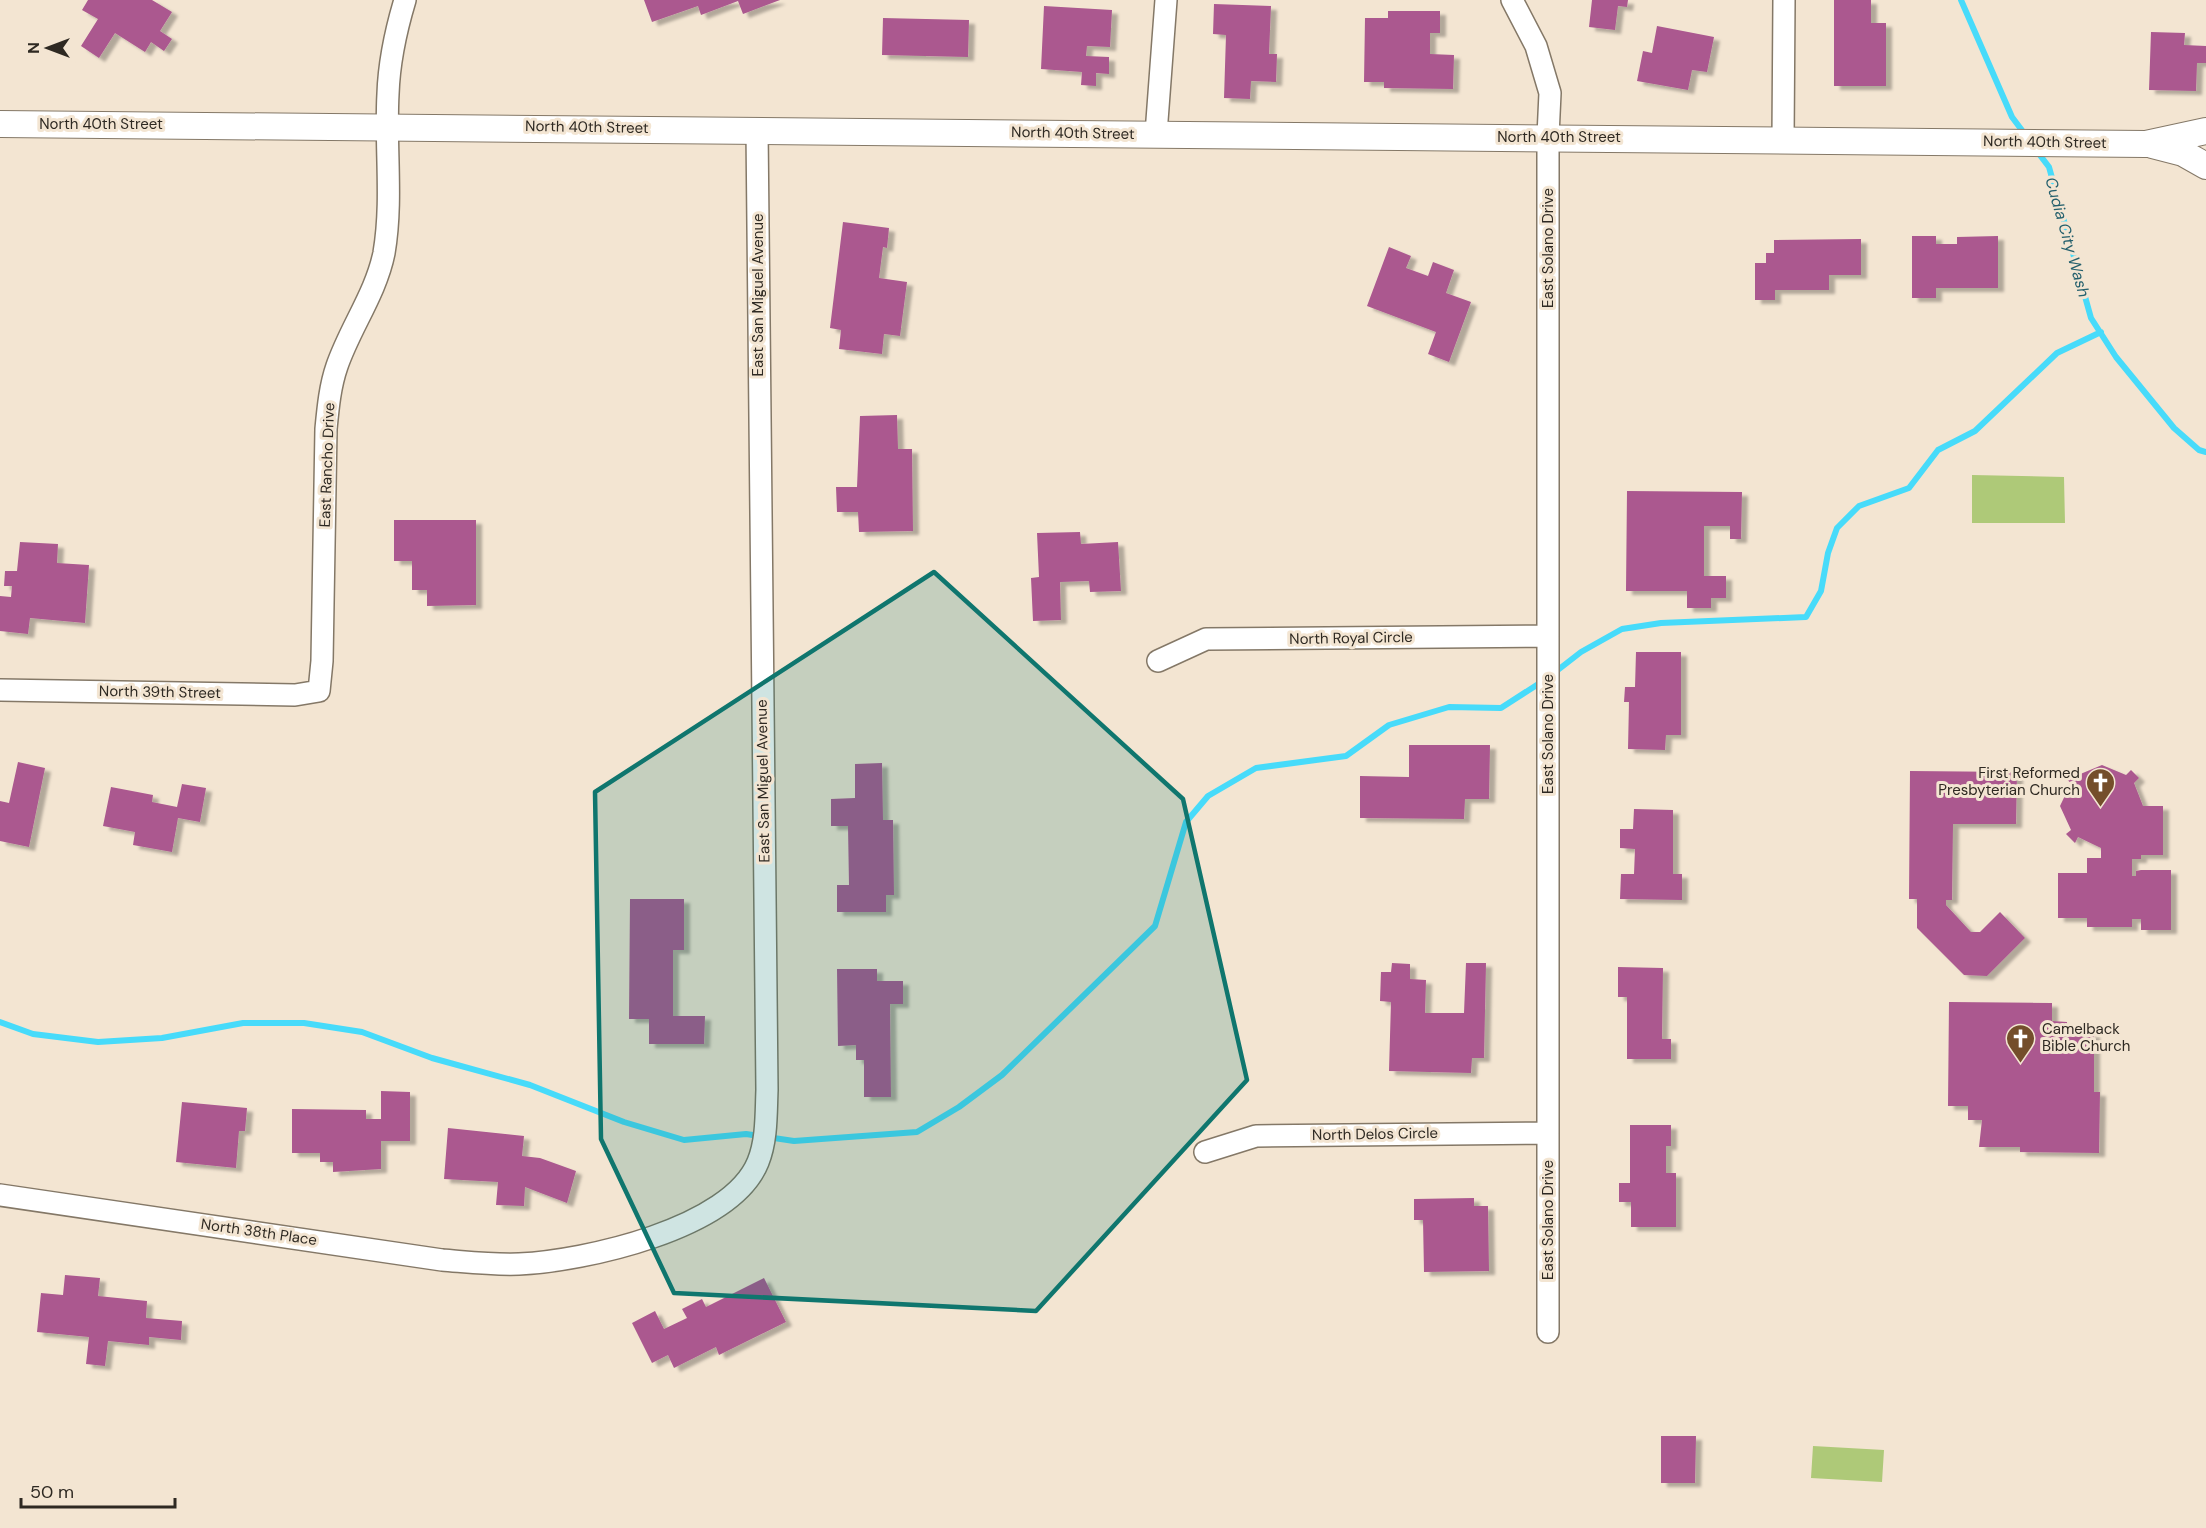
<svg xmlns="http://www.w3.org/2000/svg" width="2206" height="1528" font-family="'DM Sans',sans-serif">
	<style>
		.green { fill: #aec978 }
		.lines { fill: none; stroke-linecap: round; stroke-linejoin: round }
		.stream { stroke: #47dbfa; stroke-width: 6 }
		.building { fill: #ab588f; filter: url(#shadow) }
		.minor-casing { stroke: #847867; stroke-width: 24 }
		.tertiary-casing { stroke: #847867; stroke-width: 28 }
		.minor { stroke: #fff; stroke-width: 21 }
		.tertiary { stroke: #fff; stroke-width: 26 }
		.marked { fill: #0f766e; fill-opacity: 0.2; stroke: #0f766e; stroke-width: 4.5; stroke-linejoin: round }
		.labels { text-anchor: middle; stroke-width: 6; stroke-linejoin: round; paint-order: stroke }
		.street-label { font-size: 15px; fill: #2e2922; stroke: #f3e5d2 }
		.poi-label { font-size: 15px; fill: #2e2922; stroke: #f3e5d2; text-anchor: end }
		.water-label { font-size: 16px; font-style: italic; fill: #25606d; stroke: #f3e5d2 }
	</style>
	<defs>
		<filter id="shadow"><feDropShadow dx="6" dy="4" stdDeviation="1.5" flood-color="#0004"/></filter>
	</defs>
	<rect width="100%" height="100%" fill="#f3e5d2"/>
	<path class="green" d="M1972,475L2064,477L2065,523H1972Z
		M1813,1446L1884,1450L1882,1482L1811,1478Z"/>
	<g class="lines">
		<path class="stream" d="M1961,0L2012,117L2027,137
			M2036,150L2049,167L2091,318L2116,357L2174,428L2199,450L2206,452
			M1554,673L1581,652L1622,629L1661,623L1806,617L1821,591L1828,553L1837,528L1859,506L1909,488L1938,450L1975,431L2057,353L2101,332
			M0,1022L33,1034L98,1042L162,1038L243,1023H304L362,1032L432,1058L530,1085L624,1122L684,1140L746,1134L794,1141L917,1132L959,1107L1002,1075L1155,926L1186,822L1208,796L1256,768L1346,756L1389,725L1449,707L1501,708L1543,681"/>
	</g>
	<path class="building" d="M88,0H152L172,12L160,31L172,39L164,51L151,42L145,52L115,33L99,58L81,46L98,19L82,10Z
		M644,0H780L743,14L738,1L701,15L698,6L652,22Z
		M1592,0H1628L1627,7L1618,6L1615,30L1589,27Z
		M1834,0H1871V23H1886V86H1834Z
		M1214,4L1271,6L1269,54H1277L1276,82L1251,81L1250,99L1224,98L1226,35L1213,34Z
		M1044,6L1112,10L1110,47L1087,46L1086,56L1109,57V74L1096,73V86L1081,85L1082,72L1041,69Z
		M1388,11H1440V33H1430V54L1454,55L1453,89L1384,88V82H1364L1365,18H1388Z
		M883,18L969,20L968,57L882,55Z
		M1657,26L1714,37L1707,72L1692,70L1688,90L1637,81L1643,51L1652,53Z
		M2151,32L2185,33L2184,45L2206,46V63H2197L2196,91L2149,90Z
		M843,222L889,228L887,248L883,247L879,278L907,282L900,336L884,334L882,354L839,349L841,330L830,328Z
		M1912,236H1936V244H1957V237L1998,236V288H1936V298H1912Z
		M1861,239V275H1829V290H1775V300H1755V263H1766V253H1774V240Z
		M1389,247L1411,256L1406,268L1428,276L1433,262L1454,270L1446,293L1471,302L1449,362L1428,354L1436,332L1367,306Z
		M897,415L898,449H912L913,531L859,532L858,512H837L836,487H857L860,416Z
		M1627,491L1742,492L1741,539H1730V526H1704V576H1726V598H1711V608H1687V591H1626Z
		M394,520H476V605L427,606V590H412V561H394Z
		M1080,532L1081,544L1118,542L1121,591L1090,592L1089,581L1060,582L1061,620L1033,621L1031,578L1039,577L1037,533Z
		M20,542L58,544L57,563L89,565L85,623L30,618L28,634L0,631V596L11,597L12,586H4L5,571H17Z
		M1636,652H1681V735H1666L1665,750L1628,749L1629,702H1624L1625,687H1635Z
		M1409,745H1490L1489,799H1465L1464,819L1360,818V776L1409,777Z
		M18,762L45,768L29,847L0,841V801L9,803Z
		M882,763L883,820H893L894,895H886V912H837V885H849L848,826H831V799L855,798V764Z
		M2102,765L2126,775L2131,770L2139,778L2134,783L2143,806H2163V855H2141V859H2132V876H2136V871L2141,870H2171V930H2141V919H2132V927H2087V918H2058V873H2087V858H2101V848L2078,837L2075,843L2066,834L2071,830L2060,806L2071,783L2066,779L2075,770L2078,775Z
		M1910,771L2017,772L2016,824H1953L1952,900H1946V905L1971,932H1980L2000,912L2025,938L1987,976L1964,975L1917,928V899H1909Z
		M182,784L206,788L200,822L178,818L172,852L133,845L135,832L103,826L111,787L153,795L152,802L177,807Z
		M1634,809L1673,810V874H1682V900L1620,899L1621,874H1634L1635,849L1620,848V829H1633Z
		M630,899H684V950H673V1016H705L704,1044H649V1019H629Z
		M1392,963L1410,964V979L1426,980L1425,1013H1464L1466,963H1486L1484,1058H1472L1471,1073L1389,1071L1391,1002L1380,1001L1381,972H1391Z
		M1618,967L1663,968L1662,1039H1671V1059H1627V997H1618Z
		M837,969H877V981H903V1004H890L891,1097H864V1060H856V1045L838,1046Z
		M1949,1002L2052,1003V1021L2067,1022V1036L2094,1033V1092H2100L2099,1153L2020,1152V1147H1979L1982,1120H1968V1106H1948Z
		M381,1091L410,1092V1141H381V1169L333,1172V1162H320V1153H292V1109L366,1110V1119H381Z
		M182,1102L247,1108L245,1131H239L236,1168L176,1162Z
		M1630,1125H1671V1146H1666V1173H1676V1227H1631V1202H1619V1183H1630Z
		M448,1128L524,1136L522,1156L540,1158L576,1171L567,1203L525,1187L524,1206L496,1205L498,1182L444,1179Z
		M1474,1198V1206H1488L1489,1271L1424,1272L1423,1220H1414V1199Z
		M65,1275L100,1278L98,1296L147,1301L146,1318L182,1321L181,1340L149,1337V1345L108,1341L105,1366L86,1364L89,1337L37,1332L41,1293L63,1295Z
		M764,1278L786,1322L719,1355L716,1347L674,1368L668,1355L652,1363L632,1323L655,1311L664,1329L687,1318L682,1309L702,1299L706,1307Z
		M1661,1436H1696L1695,1483H1661Z"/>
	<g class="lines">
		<defs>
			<path id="minor" d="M1512,0L1536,46L1550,93L1548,136V1332
				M1156,134L1166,0
				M1783,139L1784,0
				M1158,661L1206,639L1548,636
				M0,690L295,695L319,691L322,661L326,429C328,408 330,386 337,366C350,328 376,293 384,253C393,200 385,147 388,94C389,63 396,30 405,0
				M1205,1152L1256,1136L1548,1133
				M0,1195L442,1260C468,1262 493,1265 519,1264C584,1261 731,1229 758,1162C767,1140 766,1114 767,1090L757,129"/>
			<path id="tertiary" d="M0,124L2146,144L2206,131
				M2152,145L2183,153L2206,166"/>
		</defs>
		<use href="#minor" class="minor-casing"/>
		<use href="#tertiary" class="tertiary-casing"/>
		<use href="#minor" class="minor"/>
		<use href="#tertiary" class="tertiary"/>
	</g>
	<path class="marked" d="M934,572L1183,799L1247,1080L1036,1311L674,1293L601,1139L595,792Z"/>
	<defs>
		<symbol id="church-pin" viewBox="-11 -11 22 30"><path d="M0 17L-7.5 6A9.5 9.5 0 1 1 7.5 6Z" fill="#744e2b" stroke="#f3e5d2"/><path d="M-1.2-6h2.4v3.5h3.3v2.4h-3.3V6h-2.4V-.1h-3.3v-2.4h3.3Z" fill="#fff"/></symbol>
	</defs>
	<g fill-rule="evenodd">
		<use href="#church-pin" x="2084" y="766" width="33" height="45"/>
		<use href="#church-pin" x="2004" y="1022" width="33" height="45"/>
	</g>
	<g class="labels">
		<g class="street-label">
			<text x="101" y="129">North 40th Street</text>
			<text transform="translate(587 127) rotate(1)" y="5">North 40th Street</text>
			<text transform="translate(1073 133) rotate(1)" y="5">North 40th Street</text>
			<text x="1559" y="142">North 40th Street</text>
			<text transform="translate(2045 142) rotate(1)" y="5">North 40th Street</text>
			<text transform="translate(1548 248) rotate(-90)" y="5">East Solano Drive</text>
			<text transform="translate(758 295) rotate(-90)" y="5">East San Miguel Avenue</text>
			<text transform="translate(327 465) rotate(-88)" y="5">East Rancho Drive</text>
			<text transform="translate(1351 638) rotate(-1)" y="5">North Royal Circle</text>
			<text transform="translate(160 692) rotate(1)" y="5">North 39th Street</text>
			<text transform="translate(1548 734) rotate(-90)" y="5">East Solano Drive</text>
			<text transform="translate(763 781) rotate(-91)" y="5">East San Miguel Avenue</text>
			<text transform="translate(1375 1134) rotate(-1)" y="5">North Delos Circle</text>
			<text transform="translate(1548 1220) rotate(-90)" y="5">East Solano Drive</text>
			<text transform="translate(259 1232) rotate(8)" y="5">North 38th Place</text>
		</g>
		<g class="poi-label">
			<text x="2080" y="778">First Reformed<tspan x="2080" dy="17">Presbyterian Church</tspan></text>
			<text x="2042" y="1034" text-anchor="start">Camelback<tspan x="2042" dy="17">Bible Church</tspan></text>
		</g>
		<g class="water-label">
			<text transform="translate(2068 237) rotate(74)" y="6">Cudia City Wash</text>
		</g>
	</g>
	<g transform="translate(48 48) rotate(270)" stroke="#f3e5d2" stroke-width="4.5" paint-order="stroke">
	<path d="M0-4.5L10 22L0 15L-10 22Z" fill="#2e2922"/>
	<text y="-9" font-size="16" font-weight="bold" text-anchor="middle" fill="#2e2922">N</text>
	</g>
	<path d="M21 1498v9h154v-9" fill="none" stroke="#2e2922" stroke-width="3"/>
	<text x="30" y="1498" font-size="18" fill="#2e2922" stroke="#f3e5d2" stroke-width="4.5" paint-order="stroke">50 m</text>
</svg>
